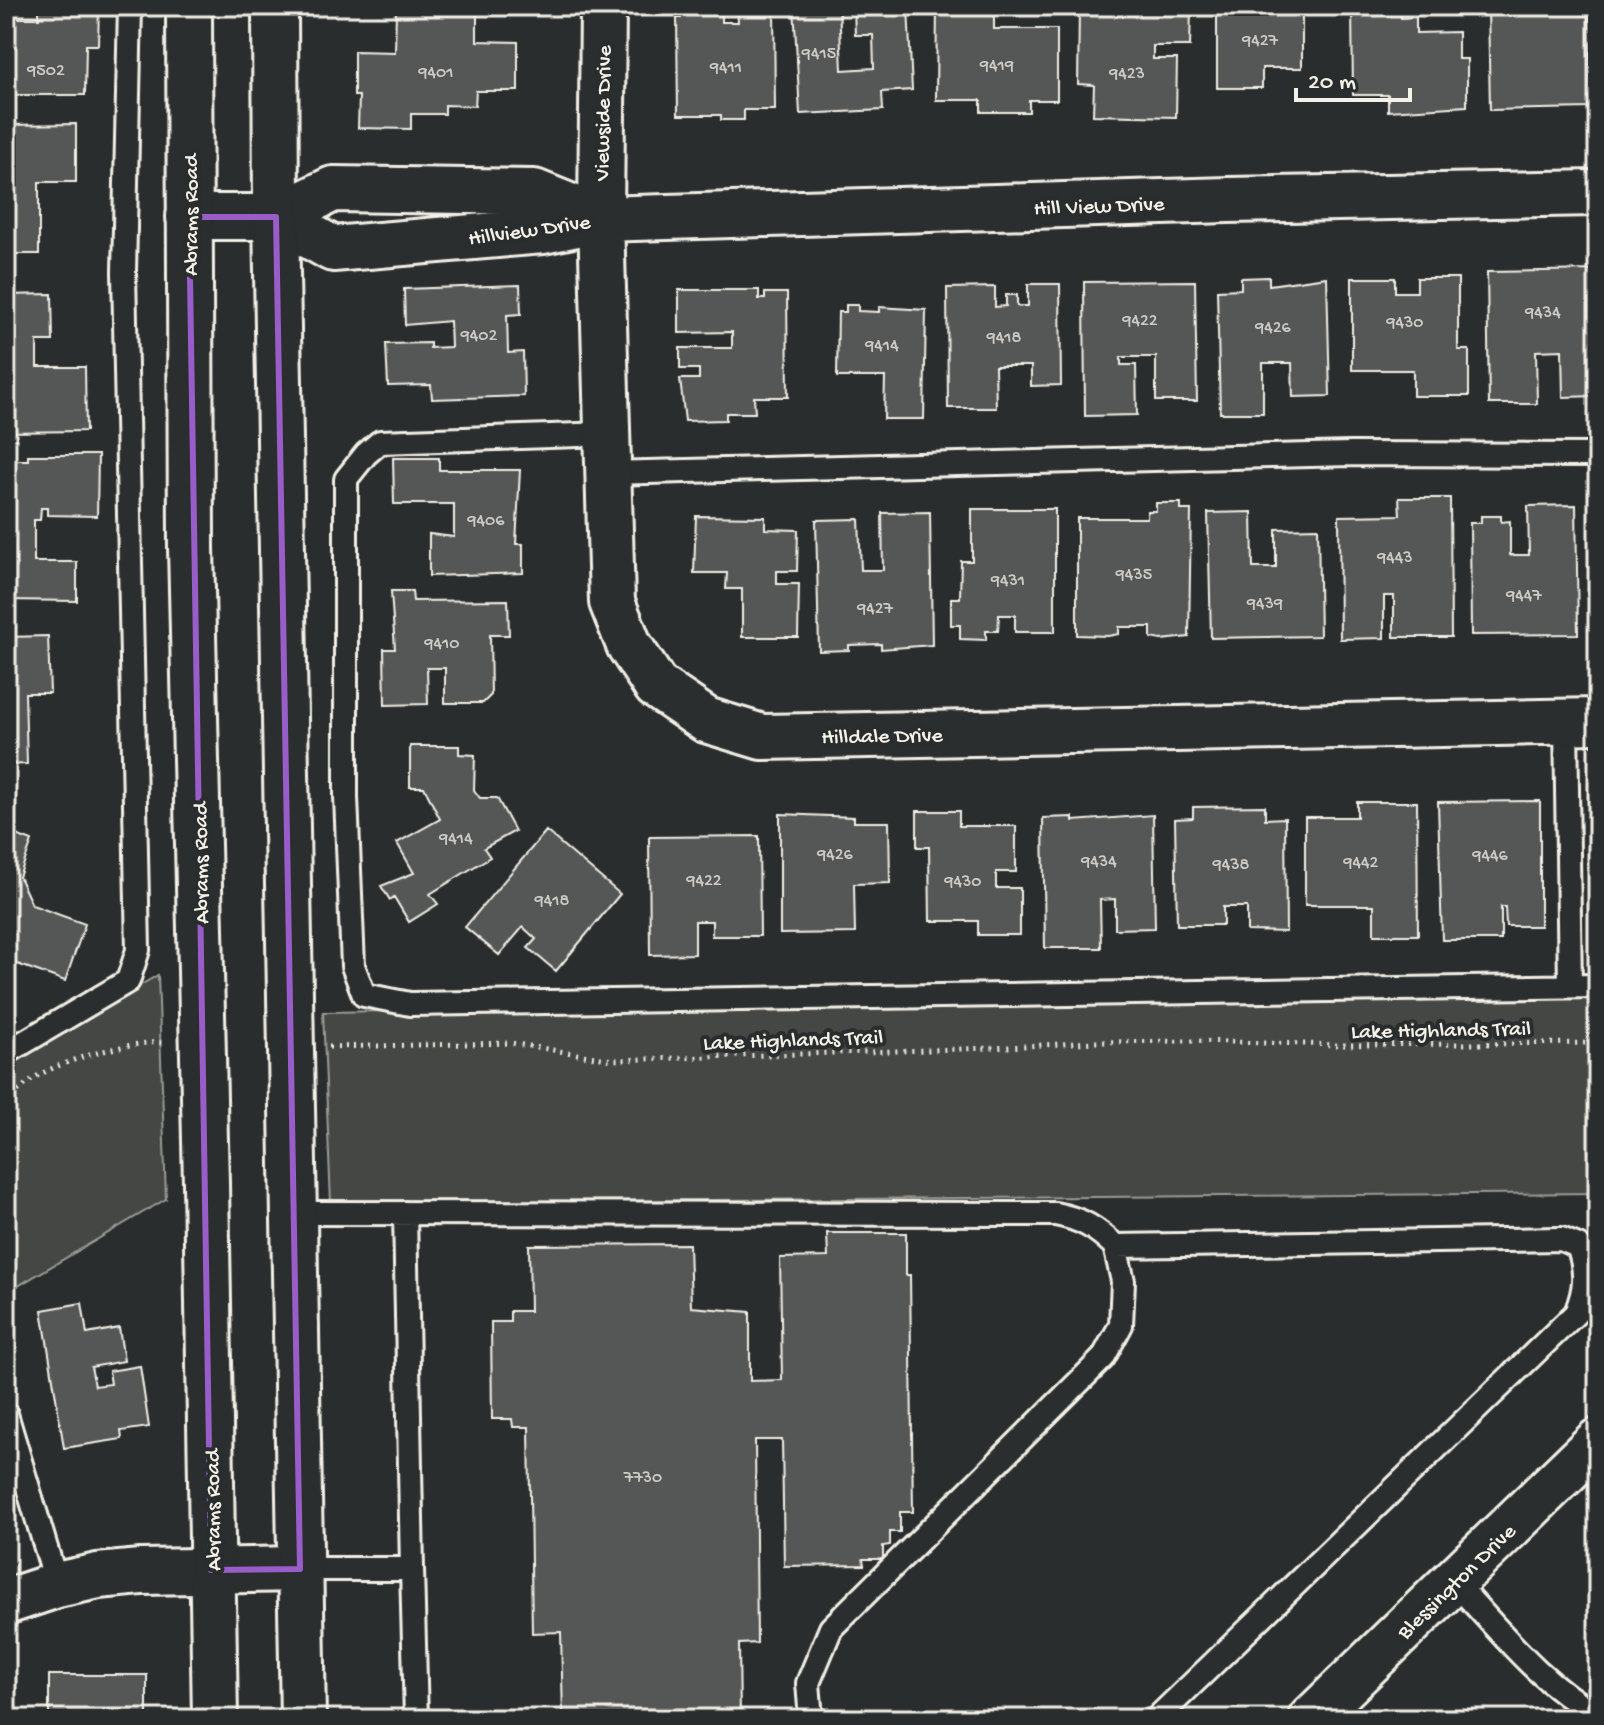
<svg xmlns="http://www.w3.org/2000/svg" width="1604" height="1725" font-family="'Gochi Hand',sans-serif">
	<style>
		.green { fill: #444645; stroke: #9c9c96; stroke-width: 2 }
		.building { fill: #555756; stroke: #f4f1e8; stroke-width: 2 }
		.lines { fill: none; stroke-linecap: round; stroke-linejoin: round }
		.lane-casing { stroke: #f4f1e8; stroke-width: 28 }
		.street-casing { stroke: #f4f1e8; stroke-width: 50 }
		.secondary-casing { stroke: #f4f1e8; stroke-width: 50 }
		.path { stroke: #f4f1e8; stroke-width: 5; stroke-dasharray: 2 6; stroke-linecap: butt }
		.lane { stroke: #2a2d2e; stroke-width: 22 }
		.street { stroke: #2a2d2e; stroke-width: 44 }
		.secondary { stroke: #2a2d2e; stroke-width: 44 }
		.marked { fill: none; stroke: #995dc9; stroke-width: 6; stroke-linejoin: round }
		.labels { text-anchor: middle; stroke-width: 8; stroke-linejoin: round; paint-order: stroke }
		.number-label { font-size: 18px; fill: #cccac4 }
		.street-label { font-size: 22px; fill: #f4f1e8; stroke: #2a2d2e }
	</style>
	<rect width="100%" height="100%" fill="#2a2d2e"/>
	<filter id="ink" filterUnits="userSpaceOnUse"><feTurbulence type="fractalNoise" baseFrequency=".0125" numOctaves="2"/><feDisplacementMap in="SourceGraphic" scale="16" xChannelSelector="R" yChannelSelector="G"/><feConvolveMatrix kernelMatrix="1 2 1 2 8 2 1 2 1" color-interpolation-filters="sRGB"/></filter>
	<g filter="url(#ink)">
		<path class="green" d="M158,975L166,1199L6,1293V1064Z
			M1598,994V1193L331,1203L323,1012Z"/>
		<path class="building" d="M39,6H99L98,45H86L85,95H6V18H39Z
			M681,6H722V22H738L737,6H774L775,110H744V120H721V115H678L677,18H681Z
			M794,6H839L842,70L874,68L873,35H855L854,6H908L912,90L882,92L883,110L800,114Z
			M937,6H994V29H1057V100H1029V112H981V100H936Z
			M1093,6L1191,9L1190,46H1153V59H1177L1176,117L1093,115L1094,85L1078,84L1079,10L1093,11Z
			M1217,6H1285V10H1302V68H1262V88H1217Z
			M1352,6H1400L1401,18L1416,17V33L1458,32V59H1467V106L1388,111V95H1353Z
			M1488,6H1589L1591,108L1490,110Z
			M396,10L477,11V41L518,42V91H476L475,106L445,105V114H411V129L358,128L359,96H354V51L395,52Z
			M76,124V182H39V254H6V125Z
			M1598,270V396L1563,397L1562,350L1536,351L1537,404H1489L1487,272Z
			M1269,277V285L1327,277L1330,396L1293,397L1292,363H1263V413H1220L1217,290L1241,289V278Z
			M1352,278H1395V292H1417V278H1458V350H1469V396H1413V370H1352Z
			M1195,281L1197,401H1156V357H1121V365H1136L1137,415L1085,416L1084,282Z
			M1028,284H1060L1061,385L1031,386V366H995L996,408H948L947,288L995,287V307L1006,306V295H1017V306H1028Z
			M520,285L521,314L507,315L508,353L523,352L524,396L432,399L431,385L388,386L386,344L430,343V348L451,347L450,321L405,325L404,289Z
			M679,290H759V299H765V293H787L788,397H754L755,413H726V420L685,421L680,379H699V369H680V348H732V332L679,333Z
			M52,294L53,341H37V367H85L86,431L6,432V295Z
			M846,305H858V311L879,312V307L926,310L924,419H884L885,377H837L838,312H846Z
			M28,455H98L97,516L47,515V508H41L40,520H34V562H77V601L6,600V460H28Z
			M393,458H439V470H520L516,544H523V573L429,576V534L454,537V504H394Z
			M1399,498H1450L1451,637H1394V596H1384V638L1340,639L1339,516L1400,515Z
			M1156,503H1181V510H1191L1189,637L1161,640L1151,638V627H1119V634L1108,636L1077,635V518H1147V511H1156Z
			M1576,505L1578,634L1471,635L1470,523H1481V516H1501V522L1510,521V555H1529L1528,506Z
			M972,509H1055V632H1015V615H999L998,631H986V640L960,639V625H951V598H960L961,561H972Z
			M930,512L932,645L881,649V644L849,645V650L819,651L816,520L859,519L861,570H883L882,513Z
			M1252,512L1253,568H1276V529L1318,528L1320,636L1211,638L1208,513Z
			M696,516L765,517V529L798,530L797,571H777V584H799L798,637H742V589H726L727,573H694Z
			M391,591H412L413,601L508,600L509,635H490L491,695L483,703H445V668H427L428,704L385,705L384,649H395Z
			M48,636L50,693H25L27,764L6,765V637Z
			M410,746H459V754L475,755L474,790L480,798H497L515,831L484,848L490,857L430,894L438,904L409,922L394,897L390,900L381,886L414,873L397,843L440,819L424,787H410Z
			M1540,801V926H1506L1505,907H1501V940H1442L1438,802Z
			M1357,802H1417L1418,935H1374V905H1305V817H1357Z
			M1265,806V819L1285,818L1286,932L1247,931V907H1223V925H1177L1175,819L1193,818V807Z
			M917,811H959V826H1016V872H996V888H1020V935H978V921H930L929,847H917Z
			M780,814L854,817V822H889L890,883L854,884L855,933L780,934Z
			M1153,815L1155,928L1115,929V899L1100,900L1101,948H1045L1043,818L1073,817V821Z
			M6,831L32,841L19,877L32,905L85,924L65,981L6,960Z
			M546,831L620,894L556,971L528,948L536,939L523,927L499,955L465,927Z
			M759,836L760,936H712V921H695V954L650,955L649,837Z
			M827,1233H906V1275H910L913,1512H900V1532H890V1545L883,1546V1559H863L864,1565L784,1566L782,1440H755L757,1643L739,1644L740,1719H563L561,1632L532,1633L529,1427H513L512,1419H492L491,1322H510V1311H530L529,1245L689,1244L691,1307L750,1312V1381L782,1380L780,1258L828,1257Z
			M82,1303L87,1334L119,1328L124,1361L91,1367L95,1386L111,1384L109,1371L140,1366L149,1427L121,1431L122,1439L64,1448L42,1310Z
			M49,1675H147V1719H49Z"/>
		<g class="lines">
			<defs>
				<path id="lane" d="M608,434L380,442L366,454L346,479V797L353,966L364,995L410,1004L1598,986
					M609,473L1351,454L1598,455
					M1566,722L1570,986
					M6,1053L128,981L138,950L124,272L130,6
					M295,1213L1055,1214C1082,1219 1096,1228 1115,1246L1561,1239L1578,1246C1587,1271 1586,1288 1576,1313L1156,1719
					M6,1414L57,1585
					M300,1569H412L405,1213
					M412,1569L416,1719
					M1454,1582C1498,1628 1541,1685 1598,1715
					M811,1719L808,1683L831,1628L1103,1358L1121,1325L1123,1281L1115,1246"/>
				<path id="street" d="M603,6L601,219L612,602L629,645L656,686L706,720L762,737L1598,721
					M189,217H276L333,189L534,192L601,219
					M276,217L333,249L543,231L601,219L1228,200L1598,193
					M6,1602L57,1585L98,1576L141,1572L300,1569
					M1311,1719L1598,1441"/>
				<path id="secondary" d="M189,6L191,548L206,1183L215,1719
					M275,6L276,217L303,1719"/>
			</defs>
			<use href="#lane" class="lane-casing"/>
			<use href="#street" class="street-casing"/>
			<use href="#secondary" class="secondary-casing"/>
			<path class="path" d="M329,1047L511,1043L613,1060L991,1048L1094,1042L1195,1041L1339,1045L1598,1043
				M6,1102C17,1092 28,1081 41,1074C68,1059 133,1040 163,1043"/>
			<use href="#lane" class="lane"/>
			<use href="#street" class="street"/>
			<use href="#secondary" class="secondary"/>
		</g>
	</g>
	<path class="marked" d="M189,217H276L300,1569L211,1570Z"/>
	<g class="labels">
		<g class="number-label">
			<text x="1260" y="45">9427</text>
			<text x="819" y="58">9415</text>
			<text x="997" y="70">9419</text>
			<text x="726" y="72">9411</text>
			<text x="46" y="75">9502</text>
			<text x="436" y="77">9401</text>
			<text x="1127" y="78">9423</text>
			<text x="1543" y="317">9434</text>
			<text x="1140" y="325">9422</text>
			<text x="1405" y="327">9430</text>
			<text x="1273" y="332">9426</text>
			<text x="479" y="340">9402</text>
			<text x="1004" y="342">9418</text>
			<text x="882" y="350">9414</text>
			<text x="486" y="525">9406</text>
			<text x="1395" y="562">9443</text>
			<text x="1134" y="579">9435</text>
			<text x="1008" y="585">9431</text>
			<text x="1524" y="600">9447</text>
			<text x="1265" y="608">9439</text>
			<text x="875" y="613">9427</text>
			<text x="442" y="648">9410</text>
			<text x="456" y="843">9414</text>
			<text x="835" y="859">9426</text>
			<text x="1490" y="860">9446</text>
			<text x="1099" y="866">9434</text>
			<text x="1361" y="867">9442</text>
			<text x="1231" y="869">9438</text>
			<text x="704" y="885">9422</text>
			<text x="963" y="886">9430</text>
			<text x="552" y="905">9418</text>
			<text x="643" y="1482">7730</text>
		</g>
		<g class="street-label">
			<text transform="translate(601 113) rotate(-89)" y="8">Viewside Drive</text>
			<text transform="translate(1099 204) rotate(-2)" y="8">Hill View Drive</text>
			<text transform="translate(189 215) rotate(-90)" y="8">Abrams Road</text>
			<text transform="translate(529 228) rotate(-8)" y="8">Hillview Drive</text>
			<text transform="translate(882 734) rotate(-1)" y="8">Hilldale Drive</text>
			<text transform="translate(199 863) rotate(-91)" y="8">Abrams Road</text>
			<text transform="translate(1441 1028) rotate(-1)" y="8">Lake Highlands Trail</text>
			<text transform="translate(793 1038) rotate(-2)" y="8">Lake Highlands Trail</text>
			<text transform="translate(211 1510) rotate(-91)" y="8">Abrams Road</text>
			<text transform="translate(1455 1580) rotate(-44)" y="8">Blessington Drive</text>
		</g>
	</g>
	<rect width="1604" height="1725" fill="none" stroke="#2a2d2e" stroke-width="32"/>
	<rect x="16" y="16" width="1572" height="1693" fill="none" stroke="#f4f1e8" stroke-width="3" filter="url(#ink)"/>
	<path d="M1296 88v12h114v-12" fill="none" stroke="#f4f1e8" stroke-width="4"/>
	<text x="1308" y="88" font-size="24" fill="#f4f1e8" stroke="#2a2d2e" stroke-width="6" paint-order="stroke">20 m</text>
</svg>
